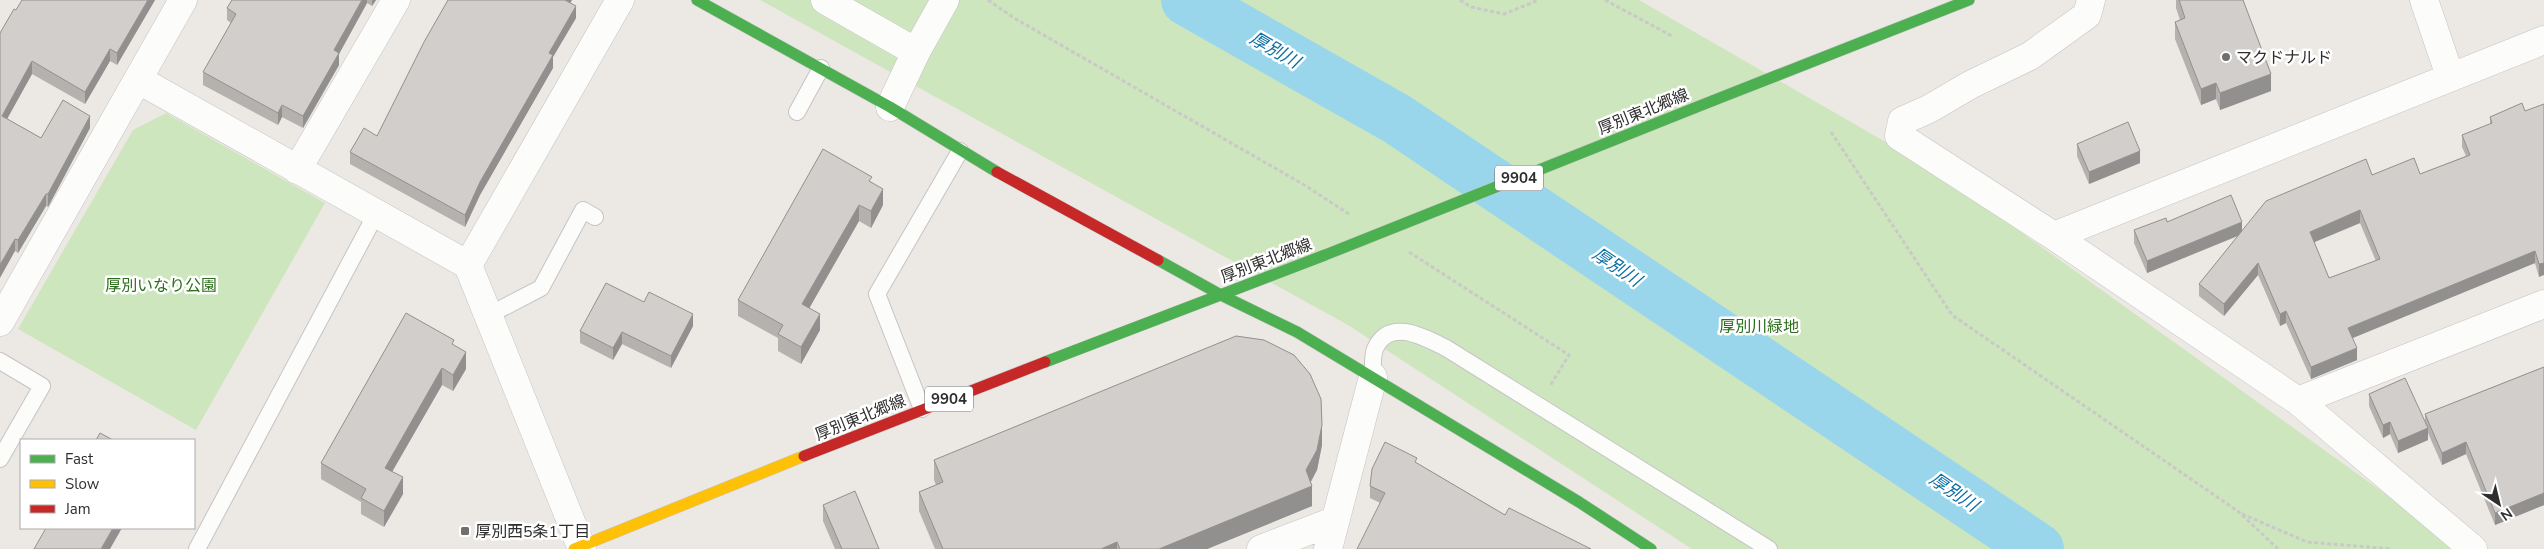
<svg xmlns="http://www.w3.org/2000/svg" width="2544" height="549" font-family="'Nunito Sans','Noto Sans JP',sans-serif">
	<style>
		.green { fill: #cee6be }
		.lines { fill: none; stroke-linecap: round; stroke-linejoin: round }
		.river { stroke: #99d6ec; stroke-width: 52 }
		.lane-casing { stroke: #c5c4c5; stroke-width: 18 }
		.street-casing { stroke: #c5c4c5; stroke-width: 29 }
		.fast-casing { stroke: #c5c4c5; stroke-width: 12 }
		.slow-casing { stroke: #c5c4c5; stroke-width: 12 }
		.jam-casing { stroke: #c5c4c5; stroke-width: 12 }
		.path { stroke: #c9c9c8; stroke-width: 3; stroke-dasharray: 4 2.5; stroke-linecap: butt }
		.lane { stroke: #fcfcfb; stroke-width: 16 }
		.street { stroke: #fcfcfb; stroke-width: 28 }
		.fast { stroke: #4caf50; stroke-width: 11 }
		.slow { stroke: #ffc107; stroke-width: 11 }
		.jam { stroke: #c62828; stroke-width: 11 }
		.fast-bridge-casing { stroke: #c6c5c4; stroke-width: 12; stroke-linecap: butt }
		.fast-bridge { stroke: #4caf50; stroke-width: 11 }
		.wall { fill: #b4b1af; fill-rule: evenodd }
		.shaded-wall { fill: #92908e }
		.building { fill: #d1cecb; stroke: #92908e; fill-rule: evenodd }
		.poi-dot { fill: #706f6e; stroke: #fff; stroke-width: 2 }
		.labels { text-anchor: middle; stroke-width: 5; stroke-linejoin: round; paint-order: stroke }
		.shield { fill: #fff; stroke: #6d6d6d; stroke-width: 1 }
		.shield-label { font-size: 15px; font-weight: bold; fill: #2e2e2e }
		.poi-label { font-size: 16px; fill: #2e2e2e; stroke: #fff; text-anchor: start }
		.street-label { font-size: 16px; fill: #2e2e2e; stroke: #fff }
		.park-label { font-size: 16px; fill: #2c6e1b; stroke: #fff }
		.water-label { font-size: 18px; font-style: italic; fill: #0d6fa3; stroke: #fff }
	</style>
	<rect width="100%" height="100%" fill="#ece8e4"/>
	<path class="green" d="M760,0H1639L1936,171L2462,549H1692L1348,325Z
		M166,113L325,203L196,430L18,329L133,130Z"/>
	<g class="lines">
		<path class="river" d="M1187,0L1397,119L2038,549"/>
		<defs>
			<path id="lane" d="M797,112L821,68
				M489,315L541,288L583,210L595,217
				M0,361L42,386L0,459
				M1373,377C1373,369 1372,356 1375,349C1389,317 1424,337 1446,348L1769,549
				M922,409L877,294L960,151
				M197,549L376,214"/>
			<path id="street" d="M825,0L916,52
				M2091,0L2087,15L2030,56L1970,85L1929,109L1902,121L1899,136L2054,236L2298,401L2473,549
				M2424,0L2450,76
				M139,80L468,265L582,549
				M890,107L916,52L945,0
				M297,170L396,0
				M2054,236L2544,40
				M468,265L620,0
				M0,322L183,0
				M2298,401L2544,304
				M1261,549L1334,521
				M1328,549L1373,377"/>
			<path id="fast" d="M697,0L890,107L997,172
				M1712,101L1969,0
				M1158,260L1221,295L1297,332L1579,502L1651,549
				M1045,362L1325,255"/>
			<path id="slow" d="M574,549L804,456"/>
			<path id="jam" d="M997,172L1158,260
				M804,456L1045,362"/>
		</defs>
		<use href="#lane" class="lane-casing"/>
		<use href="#street" class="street-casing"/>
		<use href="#fast" class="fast-casing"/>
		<use href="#slow" class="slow-casing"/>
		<use href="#jam" class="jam-casing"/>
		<path class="path" d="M988,0L1014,18L1306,186L1349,214
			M1460,0L1471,7L1504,14L1539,0
			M1605,0L1672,36
			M1831,132L1952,315L2239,512L2278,549
			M1409,252L1569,355L1550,386
			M2242,514L2307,542L2392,549"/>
		<use href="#lane" class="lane"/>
		<use href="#street" class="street"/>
		<use href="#fast" class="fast"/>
		<use href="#slow" class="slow"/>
		<use href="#jam" class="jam"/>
		<defs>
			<path id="fast-bridge" d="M1325,255L1712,101"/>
		</defs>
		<use href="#fast-bridge" class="fast-bridge-casing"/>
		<use href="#fast-bridge" class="fast-bridge"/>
	</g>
	<path class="wall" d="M155,0L117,65L110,61L85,104L32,74L7,119L41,138L90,128L48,207L46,206L18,253L15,251L0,33L16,10Z
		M232,0H376L372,6L367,3L339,54V65L303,128L282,117L278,125L203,85V72L231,23L227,20V8Z
		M448,0H572L570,3L576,18L553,57V68L480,195L465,227L350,164V152L377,136Z
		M2176,0H2243L2271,91L2220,110L2216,99L2201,105L2175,39V22L2180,20L2176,8Z
		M2544,104L2539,277L2535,263L2352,338L2357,360L2311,379L2286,323L2280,326L2258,275L2224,316L2199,296V284L2238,236L2147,273L2134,243V230L2242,231L2372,175L2420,174L2466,156L2462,147V135L2490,124V117L2525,111ZM2360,223L2376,261L2329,278L2314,242Z
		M2077,144L2140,163L2089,184L2077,156Z
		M872,182L883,205L871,228L859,221L809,308L820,330L801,364L778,351V338L738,316V300Z
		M644,302L693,326L671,368L622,344L613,360L580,343V331Z
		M454,346L466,369L453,391L442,385L392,472L403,494L384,527L361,514V502L321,479V463Z
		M2544,367V505L2495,525L2466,454L2442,465L2428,433V440L2398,453L2390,434L2383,438L2369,406V394L2425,421V414Z
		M1322,445L1317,470L1311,482L1312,506L1207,549H935L919,511V492L936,485L934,480V460Z
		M1417,463L1505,515L1591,549L1380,503L1370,498V486Z
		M823,505L879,549H835L823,521Z"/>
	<path class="shaded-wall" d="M148,0H155L117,65V53Z
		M362,0H367V3L339,54V65L303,128V116L334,50Z
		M372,0H376L372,6Z
		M565,0H572L565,12Z
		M576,6V18L553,57V68L480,195L465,227V215L480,182L549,53Z
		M110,49V61L85,104V92Z
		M32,61V74L2,128V116Z
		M2271,74V91L2220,110V93Z
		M2216,83V99L2201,105V89Z
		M282,105V117L278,125V113Z
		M90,116V128L48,207V194Z
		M2140,151V163L2089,184V172Z
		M883,189V205L871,228V211Z
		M46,194V206L18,253V240Z
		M859,205V221L802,321V304Z
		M2360,210V223L2310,244V232Z
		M2242,222V234L2147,273V261Z
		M15,239V251L0,278V265Z
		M2535,251V263L2348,340V328Z
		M2258,263V275L2224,316V304Z
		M2544,263V275L2539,277V264Z
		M2286,311V323L2280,326V314Z
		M693,314V326L671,368V356Z
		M820,314V330L801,364V347Z
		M622,332V344L613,360V348Z
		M2357,348V360L2311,379V367Z
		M466,352V369L453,391V375Z
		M442,368V385L385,484V468Z
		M2390,422V434L2383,438V425Z
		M1322,425V445L1317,470L1307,488L1312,486V506L1207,549H1159L1306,470Z
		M2428,428V440L2398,453V441Z
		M2466,442V454L2442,465V453Z
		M403,477V494L384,527V511Z
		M2544,493V505L2495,525V513Z
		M113,528H122L110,549H101Z
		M1117,542V549H1101Z"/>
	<path class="building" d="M22,0H148L117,53L110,49L85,92L32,61L2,116L41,138L63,100L90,116L48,194H46L18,240L15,239L0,265V33L14,9L16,10Z
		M232,0H362L334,50L339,53L303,116L282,105L278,113L203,72L236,14L227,8Z
		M448,0H565L576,6L549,53L553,55L480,182L465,215L350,152L364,128L377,136L424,42Z
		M2179,0H2243L2271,74L2220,93L2216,83L2201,89L2175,22L2185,18Z
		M2522,103L2525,111L2544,104V263L2539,264L2535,251L2348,328L2357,348L2311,367L2286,311L2280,314L2258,263L2224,304L2199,284L2266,201L2366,159L2372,175L2414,158L2420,174L2470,155L2462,135L2492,123L2490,117ZM2360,210L2380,259L2329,278L2310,232Z
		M2128,122L2140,151L2089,172L2077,144Z
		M823,149L872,177L869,181L883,189L871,211L859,205L802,304L820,314L801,347L778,334L783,325L738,300Z
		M2231,195L2242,222L2147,261L2134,230L2166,218L2167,222Z
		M606,283L644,302L649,292L693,314L671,356L622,332L613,348L580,331Z
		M406,313L454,340L452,344L466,352L453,375L442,368L385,468L403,477L384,511L361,498L366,489L321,463Z
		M1236,336L1264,340L1294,355L1310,374L1321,399L1322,425L1317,450L1306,470L1312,486L1159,549H1120L1117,542L1101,549H943L919,492L943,482L934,460Z
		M2544,367V493L2495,513L2466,442L2442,453L2425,414Z
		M2405,378L2428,428L2398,441L2390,422L2383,425L2369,394Z
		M100,433L113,440H96Z
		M1385,442L1417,458L1415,462L1505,515L1509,508L1591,549H1357L1385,493L1370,486L1372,469Z
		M855,491L879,549H842L823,505Z
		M46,528H113L101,549H34Z"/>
	<g class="poi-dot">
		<circle cx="2226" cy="57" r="5"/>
		<rect x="460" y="526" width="10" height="10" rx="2.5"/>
	</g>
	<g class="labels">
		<g class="shield">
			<rect x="1495" y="165.5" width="48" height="25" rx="4"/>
			<rect x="925" y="386.5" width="48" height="25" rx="4"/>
		</g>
		<g class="shield-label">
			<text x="1519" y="183">9904</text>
			<text x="949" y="404">9904</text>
		</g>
		<g class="poi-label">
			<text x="2236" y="63">マクドナルド</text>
			<text x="475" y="537">厚別西5条1丁目</text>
		</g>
		<g class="street-label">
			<text transform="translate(1643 111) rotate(-22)" y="6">厚別東北郷線</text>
			<text transform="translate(1266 260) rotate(-21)" y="6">厚別東北郷線</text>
			<text transform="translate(860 417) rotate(-22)" y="6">厚別東北郷線</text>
		</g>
		<g class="park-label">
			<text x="161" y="291">厚別いなり公園</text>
			<text x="1759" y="332">厚別川緑地</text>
		</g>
		<g class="water-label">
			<text transform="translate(1275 50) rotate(30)" y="6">厚別川</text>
			<text transform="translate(1617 267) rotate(34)" y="6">厚別川</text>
			<text transform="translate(1954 492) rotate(34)" y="6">厚別川</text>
		</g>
	</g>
	<rect x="20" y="439" width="175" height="90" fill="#ffffff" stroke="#ababab"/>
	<rect x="30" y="455" width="25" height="8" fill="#4caf50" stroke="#ababab"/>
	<text x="65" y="464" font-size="15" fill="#2e2e2e">Fast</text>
	<rect x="30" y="480" width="25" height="8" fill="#ffc107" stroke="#ababab"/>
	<text x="65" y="489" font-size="15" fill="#2e2e2e">Slow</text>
	<rect x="30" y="505" width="25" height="8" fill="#c62828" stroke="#ababab"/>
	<text x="65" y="514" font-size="15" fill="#2e2e2e">Jam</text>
	<g transform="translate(2499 504) rotate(145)" stroke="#ffffff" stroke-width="4" paint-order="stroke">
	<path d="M0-4L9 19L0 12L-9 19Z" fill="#2e2e2e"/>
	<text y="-8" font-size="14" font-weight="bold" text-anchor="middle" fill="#2e2e2e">N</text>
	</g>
</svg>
